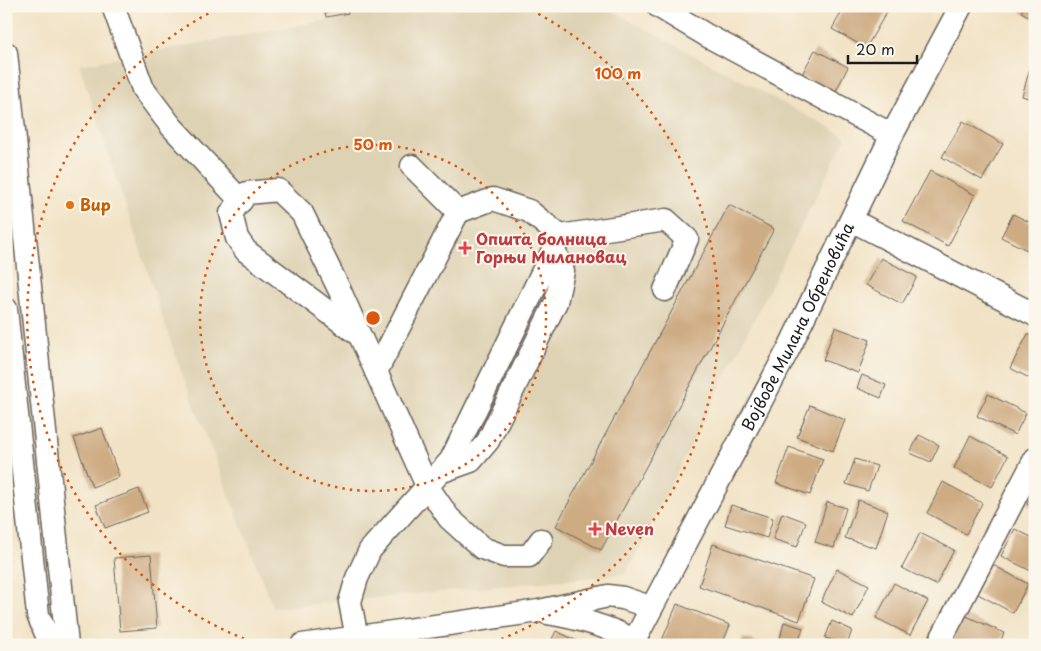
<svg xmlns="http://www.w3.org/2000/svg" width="1041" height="651" font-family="'Playpen Sans',sans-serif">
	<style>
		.built { fill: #ded2b4 }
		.building { fill: #ceac83 }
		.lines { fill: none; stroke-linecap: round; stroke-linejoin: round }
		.minor-casing { stroke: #676157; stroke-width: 25 }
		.minor { stroke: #fff; stroke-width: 22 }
		.ring { fill: none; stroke: #de560d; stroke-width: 2.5; stroke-dasharray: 2.5 5 }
		.food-dot { fill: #e8710a; stroke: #fbf7ec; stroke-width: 2 }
		.health-dot { fill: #e0444e; stroke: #fbf7ec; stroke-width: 2 }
		.labels { text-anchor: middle; stroke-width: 4; stroke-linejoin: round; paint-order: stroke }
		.food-label { font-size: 16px; font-weight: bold; fill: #c56008; stroke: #fbf7ec; text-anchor: start }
		.health-label { font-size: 16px; font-weight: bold; fill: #be3a42; stroke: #fbf7ec; text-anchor: start }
		.street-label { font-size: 16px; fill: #1c1c1c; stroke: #fbf7ec }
		.centre { fill: #de560d; stroke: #fbf7ec; stroke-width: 2.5 }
		.ring-label { font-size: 15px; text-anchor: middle; font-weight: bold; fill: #de560d; stroke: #fbf7ec; stroke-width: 4; stroke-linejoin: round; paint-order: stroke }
	</style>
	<rect width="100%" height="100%" fill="#fbf7ec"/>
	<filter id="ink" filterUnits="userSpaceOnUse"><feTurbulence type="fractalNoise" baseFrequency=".02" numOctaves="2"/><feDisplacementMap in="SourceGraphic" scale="10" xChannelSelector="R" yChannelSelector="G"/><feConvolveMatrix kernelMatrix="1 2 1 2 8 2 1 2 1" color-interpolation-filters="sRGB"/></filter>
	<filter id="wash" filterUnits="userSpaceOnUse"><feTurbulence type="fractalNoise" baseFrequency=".0096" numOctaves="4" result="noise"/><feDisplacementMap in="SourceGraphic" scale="20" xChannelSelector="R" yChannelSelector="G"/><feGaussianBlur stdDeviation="1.12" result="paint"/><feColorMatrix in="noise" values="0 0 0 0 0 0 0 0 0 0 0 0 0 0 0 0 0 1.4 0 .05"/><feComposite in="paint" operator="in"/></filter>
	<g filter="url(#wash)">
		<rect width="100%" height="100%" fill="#f1e2c5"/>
		<path class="built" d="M406,6H603L846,137L626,574L273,608L176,358L79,65Z"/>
		<g id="blocks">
			<path class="building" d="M324,6H346L348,13L326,17Z
				M845,6H890L866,48L832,29Z
				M1025,6H1035V20L1021,12Z
				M815,50L848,67L835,93L801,76Z
				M1030,68L1035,69V100L1022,96Z
				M963,121L1003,144L982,180L942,157Z
				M930,171L975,195L948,246L903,221Z
				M729,205L774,229L601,550L556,526Z
				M1013,214L1035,225V254L1001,237Z
				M881,258L917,277L902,304L866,285Z
				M835,327L870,340L858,373L823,360Z
				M1028,334L1035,337V381L1010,368Z
				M862,375L886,385L881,398L857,388Z
				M988,394L1026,413L1015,435L977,416Z
				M810,405L845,420L833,451L797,437Z
				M102,428L119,477L92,487L74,438Z
				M919,435L939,445L931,462L910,453Z
				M970,436L1008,456L992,487L954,468Z
				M789,447L823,459L810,495L776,483Z
				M855,459L877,466L868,491L846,484Z
				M943,482L982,503L966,534L927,513Z
				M139,489L148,512L105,528L96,505Z
				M1035,489V508L1027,504Z
				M858,500L888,511L876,548L845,538Z
				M827,502L846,508L834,548L815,542Z
				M731,505L773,518L767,538L725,525Z
				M782,513L806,522L797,547L773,539Z
				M1015,529L1035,539V573L1001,556Z
				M920,533L954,550L936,585L902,568Z
				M713,544L814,579L799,621L699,586Z
				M151,555L157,628L120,631L114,558Z
				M993,565L1028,584L1013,613L978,594Z
				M837,569L869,585L853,618L821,602Z
				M894,583L928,601L910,635L876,618Z
				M677,604L730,625L722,645L661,643Z
				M964,615L1004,633L999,645H951Z
				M832,621L852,630L847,645L825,638Z
				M784,622L803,628L798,644L780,639Z
				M556,631L571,638L585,645H549Z
				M743,638L764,644V645H741Z"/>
		</g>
	</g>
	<g filter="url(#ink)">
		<use href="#blocks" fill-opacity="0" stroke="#676157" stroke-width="1"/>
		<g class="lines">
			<defs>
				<g id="minor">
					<path d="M113,6L143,89L171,126L241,201"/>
					<path d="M658,6L706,35L892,135"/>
					<path d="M6,53L67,645"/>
					<path d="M851,220L1035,315"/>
					<path d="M560,236L666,220L687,239L665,290"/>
					<path d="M6,309L38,615L51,645"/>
					<path d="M359,335L246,251L237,238L231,213L247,193L278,190L302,213L340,291L427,486L449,518L482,548L504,556H529L541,540"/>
					<path d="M376,372L458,212"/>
					<path d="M440,472L471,461L488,441L556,302L563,271L554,250"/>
					<path d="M547,613C578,618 606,626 634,640"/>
					<path d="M357,638L350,602L357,578L370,550L451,460L560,236L529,211L493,199L458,212L412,166"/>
					<path d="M302,645L539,611L608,596L623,598L650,607"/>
					<path id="s1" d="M632,645L788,350L892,135L961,6"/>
					<path d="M938,645L1035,459"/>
				</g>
			</defs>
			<use href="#minor" class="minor-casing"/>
			<use href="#minor" class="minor"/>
		</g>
	</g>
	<g class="ring">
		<circle cx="373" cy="318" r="173"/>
		<path d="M258 644A346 346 0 0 1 221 7M525 7A346 346 0 0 1 488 644"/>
	</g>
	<circle class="food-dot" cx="70" cy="205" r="5"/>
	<g class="health-dot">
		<path d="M462.5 240.5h5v5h5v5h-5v5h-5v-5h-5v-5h5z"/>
		<path d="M592.5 521.5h5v5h5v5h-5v5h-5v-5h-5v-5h5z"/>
	</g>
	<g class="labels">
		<g class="food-label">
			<text x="80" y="211">Вир</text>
		</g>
		<g class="health-label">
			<text x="476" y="245">Општа болница<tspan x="476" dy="18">Горњи Милановац</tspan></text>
			<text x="605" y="535">Neven</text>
		</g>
		<g class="street-label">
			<text dy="6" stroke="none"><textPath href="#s1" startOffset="359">Војводе Милана Обреновића</textPath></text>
		</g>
	</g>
	<circle cx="373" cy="318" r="8" class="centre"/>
	<g class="ring-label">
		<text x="618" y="79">100 m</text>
		<text x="373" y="150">50 m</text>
	</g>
	<rect width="1041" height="651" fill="none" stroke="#fbf7ec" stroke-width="25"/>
	<path d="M848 55v8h69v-8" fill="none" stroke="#1c1c1c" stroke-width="2.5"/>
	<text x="856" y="55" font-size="15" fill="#1c1c1c" stroke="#fbf7ec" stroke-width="4" paint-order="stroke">20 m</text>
</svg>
